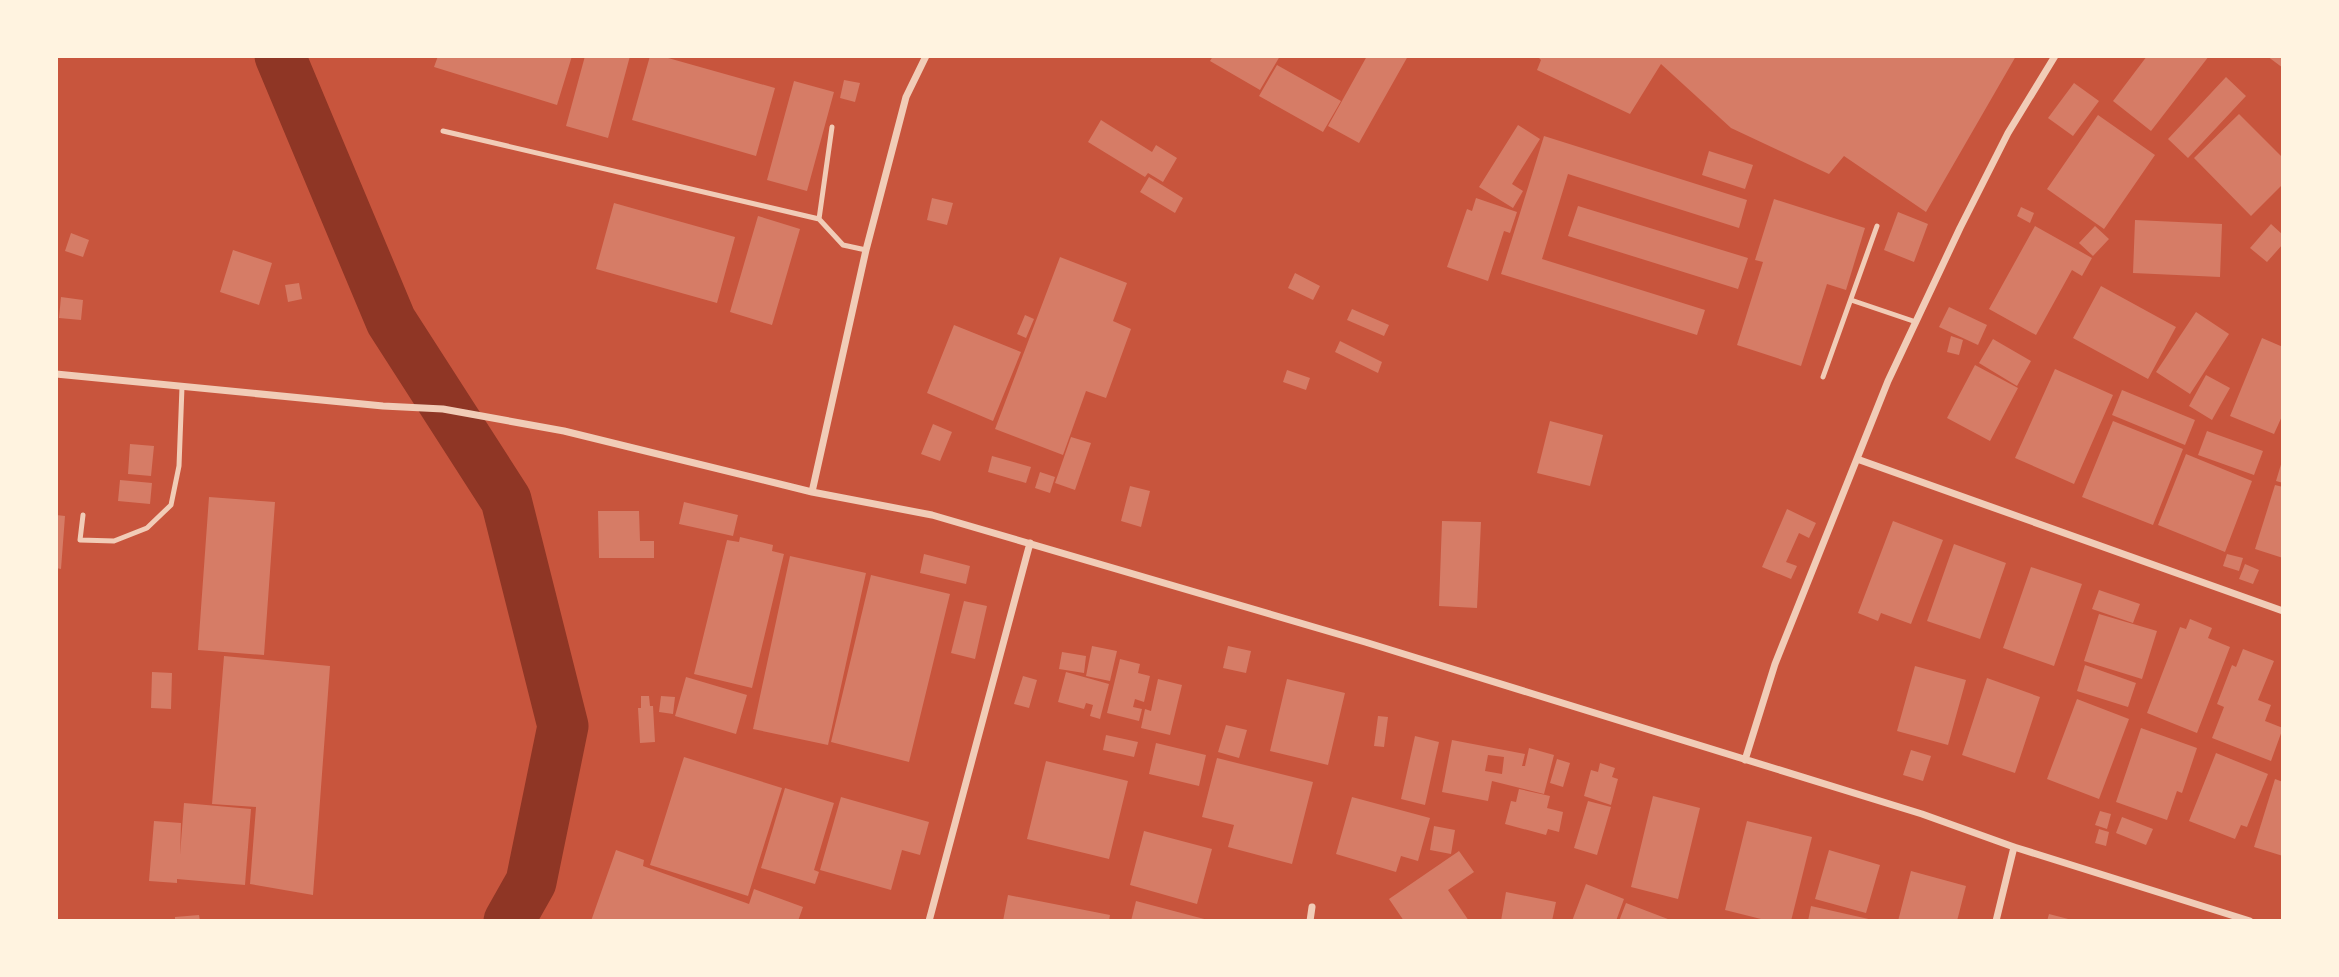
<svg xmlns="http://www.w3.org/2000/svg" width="2339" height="977" font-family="'Public Sans',sans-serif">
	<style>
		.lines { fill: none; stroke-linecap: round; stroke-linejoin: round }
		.river { stroke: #8f3625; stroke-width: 51 }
		.building { fill: #d67c66; fill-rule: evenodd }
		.service { stroke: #f1ccb7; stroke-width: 5 }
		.minor { stroke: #f1ccb7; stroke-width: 7 }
	</style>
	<rect width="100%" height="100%" fill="#c8553d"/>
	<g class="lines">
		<path class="river" d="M280,56L391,321L506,500L563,726L531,882L509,921"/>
	</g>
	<path class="building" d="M438,56H572L557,105L434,67Z
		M585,56H630L608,138L566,126Z
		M650,56H661L775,88L756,156L632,120Z
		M1213,56H1280L1260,90L1210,61Z
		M1367,56H1408L1359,143L1328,126Z
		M1537,56H2016L1926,212L1844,156L1829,174L1731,128L1661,64L1630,114L1537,70L1541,60Z
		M2147,56H2209L2151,131L2113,101Z
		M2267,56H2283V68Z
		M1277,65L1341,101L1323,132L1259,96Z
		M2226,77L2246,96L2188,158L2168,139Z
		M844,80L860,83L855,102L840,98Z
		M794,81L834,92L807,191L767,180Z
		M2074,83L2099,101L2073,136L2048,118Z
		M2239,114L2283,158V184L2251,216L2194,158Z
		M2098,115L2155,155L2104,229L2047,189Z
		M1101,120L1152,152L1156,145L1177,158L1163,182L1148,173L1145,177L1088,142Z
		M1518,125L1540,139L1512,184L1523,191L1513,208L1479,187Z
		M1544,136L1747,200L1739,228L1568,174L1542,259L1705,310L1697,335L1501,274Z
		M1709,151L1753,165L1745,189L1702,175Z
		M1149,177L1183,198L1175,213L1140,192Z
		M932,198L953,203L947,225L927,220Z
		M1476,198L1517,212L1510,233L1504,231L1488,281L1447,267L1467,209L1472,211Z
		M1774,199L1865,228L1846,290L1827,284L1801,366L1737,345L1763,262L1755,260Z
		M614,203L735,237L717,303L596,269Z
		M1578,206L1748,258L1738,289L1568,236Z
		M2021,207L2034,213L2030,223L2017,216Z
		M1898,212L1928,224L1914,262L1884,250Z
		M758,216L800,229L772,325L730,312Z
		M2135,220L2222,224L2220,277L2133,273Z
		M2271,224L2283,235V244L2267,262L2250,248Z
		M2035,226L2092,258L2082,276L2072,270L2036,335L1989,309Z
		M2095,226L2109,239L2093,256L2079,243Z
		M71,233L89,240L83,257L65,251Z
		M233,250L272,263L259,305L220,292Z
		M1060,257L1127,283L1113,321L1131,329L1106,398L1086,391L1063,455L995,429Z
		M1295,273L1320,286L1313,300L1288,288Z
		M299,283L302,299L288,302L285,285Z
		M2101,286L2176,327L2148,379L2073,338Z
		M61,297L83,300L81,320L59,318Z
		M1949,307L1987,325L1978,345L1939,327Z
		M1352,309L1389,325L1384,336L1347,320Z
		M2196,312L2229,334L2190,394L2156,372Z
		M1025,315L1034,319L1026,338L1017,334Z
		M954,325L1021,352L993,421L927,393Z
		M1951,336L1963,340L1959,355L1947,352Z
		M2262,338L2283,347V414L2274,434L2230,416Z
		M1993,339L2031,361L2017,386L1979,363Z
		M1340,341L1382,362L1378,373L1335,352Z
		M1975,365L2018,388L1990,441L1947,418Z
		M2055,369L2113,395L2074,484L2015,458Z
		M1287,370L1310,378L1306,390L1283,382Z
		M2206,375L2230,388L2212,420L2189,406Z
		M2122,390L2195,420L2185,445L2112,415Z
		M1550,421L1603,435L1590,486L1537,473Z
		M2113,421L2183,449L2153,525L2082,497Z
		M933,424L952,432L940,461L921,454Z
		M2207,431L2263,451L2254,475L2198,455Z
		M1071,437L1091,443L1075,490L1055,483Z
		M130,444L154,446L151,476L128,474Z
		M2186,454L2252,481L2225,552L2158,525Z
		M992,456L1031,467L1026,483L988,472Z
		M2282,461H2283V483L2276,481Z
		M1040,472L1055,477L1050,493L1035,488Z
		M120,480L152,483L150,504L118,501Z
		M2275,485L2283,487V558L2255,549Z
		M1130,486L1150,491L1141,527L1121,521Z
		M209,497L275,502L264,655L198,650Z
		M684,502L738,515L733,536L679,524Z
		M1787,509L1816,523L1809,538L1799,533L1786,562L1797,566L1791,579L1762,567Z
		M598,511H639L640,541H654V558H599Z
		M56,515L65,516L61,569L56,568Z
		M1442,521L1481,522L1477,608L1439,606Z
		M1893,521L1943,540L1911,624L1881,613L1878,621L1858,613Z
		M740,537L773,545L772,551L784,554L752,688L694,674L727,540L739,542Z
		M1954,544L2006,563L1980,639L1927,621Z
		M924,554L970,566L966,584L920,573Z
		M2227,554L2243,558L2239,571L2223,566Z
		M790,556L866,573L828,745L753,729Z
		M2245,564L2259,570L2253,584L2239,579Z
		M2031,567L2082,584L2054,666L2003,648Z
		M871,575L950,594L909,762L831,742Z
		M2099,590L2140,604L2133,623L2092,609Z
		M964,601L987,606L975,659L951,653Z
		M2099,614L2157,631L2142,679L2084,661Z
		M2190,619L2212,628L2208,638L2230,647L2197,733L2147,713L2180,627L2186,629Z
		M1092,646L1117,651L1110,681L1086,676Z
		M1228,646L1251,651L1246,673L1223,668Z
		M2243,649L2274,661L2258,700L2271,705L2265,721L2283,728L2271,761L2212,738L2224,707L2217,704L2232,665L2236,667Z
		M1062,652L1086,656L1084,673L1059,669Z
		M224,656L330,666L313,895L250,884L256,807L212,804Z
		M1120,659L1140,664L1138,673L1150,676L1144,702L1135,699L1133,707L1142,709L1139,721L1107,713Z
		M2085,665L2136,683L2128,707L2077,691Z
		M1915,666L1966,680L1948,745L1897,731Z
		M152,672L172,673L171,709L151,708Z
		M1066,672L1109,684L1100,719L1090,716L1093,705L1086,703L1084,709L1058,702Z
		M1023,676L1037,680L1029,708L1014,704Z
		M686,677L747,695L736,734L675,716Z
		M1987,678L2040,697L2015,773L1962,755Z
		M1158,679L1182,685L1170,735L1141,728L1145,709L1151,711Z
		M1287,679L1345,693L1328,765L1270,751Z
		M641,696H649L650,706H653L655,742L640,743L638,708H641Z
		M661,696L675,697L673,714L659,712Z
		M2077,699L2129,719L2099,799L2047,779Z
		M1378,716L1388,717L1384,747L1374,746Z
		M1226,725L1247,730L1239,758L1218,752Z
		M2141,728L2197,748L2182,793L2177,791L2167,820L2116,802Z
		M1106,735L1138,742L1134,757L1103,750Z
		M1415,736L1439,742L1425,805L1401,799Z
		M1452,740L1525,754L1522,766H1525L1529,748L1554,755L1544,794L1492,781L1488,801L1442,792ZM1488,755L1504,757L1502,774L1485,771Z
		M1156,743L1206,755L1199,786L1149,774Z
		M1911,750L1931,756L1923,781L1903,775Z
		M2216,753L2268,774L2247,827L2241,825L2235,839L2189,821Z
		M684,757L782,788L748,896L650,865Z
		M1217,758L1313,782L1292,864L1228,847L1234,825L1202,817Z
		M1557,759L1570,763L1563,787L1550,783Z
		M1046,761L1128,781L1109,859L1027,839Z
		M1600,763L1615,768L1612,777L1618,779L1611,805L1584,796L1591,770L1598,772Z
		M2275,779L2283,782V856L2254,847Z
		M785,788L834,803L814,870L819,872L815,884L761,868Z
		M1519,789L1550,796L1547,808L1563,812L1559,832L1548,829L1546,835L1505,824L1511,801L1516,802Z
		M1653,796L1700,808L1678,899L1631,887Z
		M841,797L929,822L920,855L902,850L891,890L820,870Z
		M1352,797L1430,818L1418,861L1401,856L1396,872L1336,854Z
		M1588,801L1611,807L1597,855L1574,848Z
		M184,803L251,809L245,885L177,879V883L149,881L154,821L181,823L180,855Z
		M2100,811L2111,814L2107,829L2095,825Z
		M2122,817L2153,829L2146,845L2116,833Z
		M1747,821L1812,837L1791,921H1769L1725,910Z
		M1434,826L1455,830L1451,854L1430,850Z
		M2099,829L2109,832L2106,846L2095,843Z
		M1144,831L1212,849L1197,904L1130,885Z
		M616,850L644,860L643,866L749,904L754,889L803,907L798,921H591Z
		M1829,850L1880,865L1866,913L1815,899Z
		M1459,851L1474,872L1448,890L1469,921H1404L1389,899Z
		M1911,871L1966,886L1957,921H1898Z
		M1586,884L1624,899L1616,921H1572Z
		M1506,892L1556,902L1552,921H1501Z
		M1008,895L1110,915L1109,921H1003Z
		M1136,901L1208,920V921H1131Z
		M1626,903L1673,921H1619Z
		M1811,906L1873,920V921H1808Z
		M2049,914L2072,920L2071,921H2047Z
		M199,915L200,921H175V917Z"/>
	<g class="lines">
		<path class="service" d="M443,131L819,219L843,245L866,250
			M819,219L832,127
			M1851,300L1916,322
			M1823,377L1877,226
			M83,515L80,540L114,541L147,528L171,505L179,466L182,387"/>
		<path class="minor" d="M56,374L383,406L443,409L564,431L812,492L932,515L1365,642L1922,814L2014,847L2250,921
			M1857,459L2283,611
			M812,492L866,250L906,97L926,56
			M1745,760L1775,664L1888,381L1960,228L2008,133L2055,56
			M929,921L1030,543
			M1310,921L1312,907
			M1996,921L2014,847"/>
	</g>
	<rect width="2339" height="977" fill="none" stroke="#fff3e0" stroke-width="116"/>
</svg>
